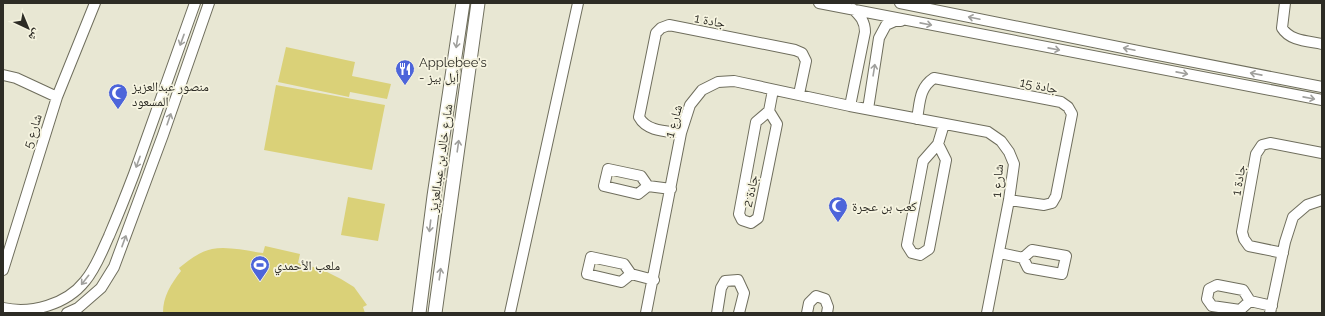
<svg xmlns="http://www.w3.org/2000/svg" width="1325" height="316" font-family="Raleway,'Noto Naskh Arabic',sans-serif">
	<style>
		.pitch { fill: #dad178 }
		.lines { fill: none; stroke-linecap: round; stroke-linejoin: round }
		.minor-casing { stroke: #6f6e5d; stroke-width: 12 }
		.major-casing { stroke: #6f6e5d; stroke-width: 15 }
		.minor { stroke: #fff; stroke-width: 10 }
		.major { stroke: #fff; stroke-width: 13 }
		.oneway { stroke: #a0a09d }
		.labels { text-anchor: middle; stroke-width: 3.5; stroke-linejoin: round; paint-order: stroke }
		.street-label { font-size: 13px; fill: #2d2c25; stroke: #f6f4e0 }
		.poi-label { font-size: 13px; fill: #2d2c25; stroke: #f6f4e0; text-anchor: start }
	</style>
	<rect width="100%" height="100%" fill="#e8e7d3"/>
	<path class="pitch" d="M286,47L355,62L352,76L391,84L387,99L350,92L349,97L278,82Z
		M276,85L385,105L372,170L264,150Z
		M348,197L385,204L378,241L341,235Z
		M265,246L300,254L298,263L321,269L341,279L354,287L367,305L363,307L365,313H163C163,296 171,284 181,271L179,268C189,260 199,252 212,249C228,246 247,251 263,253Z"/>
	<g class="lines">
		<defs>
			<path id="minor" d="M819,3L1322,100
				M900,3L1148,53L1322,87
				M1285,3L1282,28C1290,41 1308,41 1322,44
				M3,75L16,78L57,97
				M850,106L865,32C865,21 860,16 853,9
				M868,109L879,38L886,25L895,21H901
				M769,111L777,124L758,218L751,223L742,220L739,214L756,122L769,111L773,90
				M917,119C920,102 919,88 934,78L1061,102L1068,107L1072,114L1056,196L1052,203L1044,205L1009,200
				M681,133C667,131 647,132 639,117L656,33L661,28L669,25L795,50L802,53L806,61L799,94
				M938,144L946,160L929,249L920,255L912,253L907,245L923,161L938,144L944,124
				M648,186L638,194L604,186L608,169L641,176L648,186L671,189
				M1032,250L1066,256L1062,274L1028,268L1023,258Z
				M1000,253L1023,258
				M1283,253L1249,246L1244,239L1242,232L1256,154L1262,145L1270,143L1322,153
				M3,270L57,97L95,3
				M631,274L621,282L587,274L591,257L624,264L631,274L654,280
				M1250,301L1240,310L1212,306L1207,299L1209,289L1217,285L1243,290L1250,301L1272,306
				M3,308C31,314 66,305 85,281C96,268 102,251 109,236C118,215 126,195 134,174C154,117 175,60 195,3
				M67,313L78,308L101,288L114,267L163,135L209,3
				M510,313L578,3
				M646,313L681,133L690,105L702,90L718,82L734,81L850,106L988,132L1001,141L1009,152L1014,164L1009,200L987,313
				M717,313L721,288L725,281L738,280L744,293L739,313
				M807,313L809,303L816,296L825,299L828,307L827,313
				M1270,313L1285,242L1293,217L1307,205L1322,200"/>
			<path id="major" d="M419,313L434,196L463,3
				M435,313L478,3"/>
		</defs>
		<use href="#minor" class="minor-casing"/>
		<use href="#major" class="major-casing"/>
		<use href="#minor" class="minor"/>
		<use href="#major" class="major"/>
	</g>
	<defs><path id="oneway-shaft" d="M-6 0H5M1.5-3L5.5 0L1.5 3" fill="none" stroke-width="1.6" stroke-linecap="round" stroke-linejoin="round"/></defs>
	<g class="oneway">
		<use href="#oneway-shaft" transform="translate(974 18) rotate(-168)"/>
		<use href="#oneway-shaft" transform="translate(926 24) rotate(11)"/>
		<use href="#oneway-shaft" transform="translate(182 40) rotate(110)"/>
		<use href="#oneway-shaft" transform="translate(457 42) rotate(99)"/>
		<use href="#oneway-shaft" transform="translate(1054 49) rotate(11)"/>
		<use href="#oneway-shaft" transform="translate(1129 49) rotate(-168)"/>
		<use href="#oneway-shaft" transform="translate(874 70) rotate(-81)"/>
		<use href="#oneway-shaft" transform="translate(1182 73) rotate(11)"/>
		<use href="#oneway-shaft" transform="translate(1256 74) rotate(-169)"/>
		<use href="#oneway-shaft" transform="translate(1309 98) rotate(11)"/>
		<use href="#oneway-shaft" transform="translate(169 119) rotate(-71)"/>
		<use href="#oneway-shaft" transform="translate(458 146) rotate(-82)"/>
		<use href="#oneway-shaft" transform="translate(138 162) rotate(110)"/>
		<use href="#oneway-shaft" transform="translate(430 226) rotate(97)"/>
		<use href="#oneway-shaft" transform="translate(124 241) rotate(-70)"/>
		<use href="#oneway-shaft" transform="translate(440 274) rotate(-82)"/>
		<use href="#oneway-shaft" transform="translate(85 280) rotate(128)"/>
	</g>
	<defs>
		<symbol id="restaurant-pin" viewBox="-11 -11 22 30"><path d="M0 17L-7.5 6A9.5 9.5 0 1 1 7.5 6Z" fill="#4d65da" stroke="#f6f4e0"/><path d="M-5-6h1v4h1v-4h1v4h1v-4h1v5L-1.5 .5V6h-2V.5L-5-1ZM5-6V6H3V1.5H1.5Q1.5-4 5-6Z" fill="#fff"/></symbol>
		<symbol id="mosque-pin" viewBox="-11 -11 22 30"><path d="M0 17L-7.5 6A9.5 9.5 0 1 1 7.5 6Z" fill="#4d65da" stroke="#f6f4e0"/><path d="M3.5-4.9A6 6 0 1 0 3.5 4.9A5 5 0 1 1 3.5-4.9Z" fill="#fff"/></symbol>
		<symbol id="stadium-pin" viewBox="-11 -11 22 30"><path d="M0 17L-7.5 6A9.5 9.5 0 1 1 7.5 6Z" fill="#4d65da" stroke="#f6f4e0"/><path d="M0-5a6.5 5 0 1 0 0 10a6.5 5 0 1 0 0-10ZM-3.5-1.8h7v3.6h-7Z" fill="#fff"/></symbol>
	</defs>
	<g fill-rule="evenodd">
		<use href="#restaurant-pin" x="394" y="58" width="22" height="30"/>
		<use href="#mosque-pin" x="107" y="82" width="22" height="30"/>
		<use href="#mosque-pin" x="827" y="195" width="22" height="30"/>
		<use href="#stadium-pin" x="249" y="254" width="22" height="30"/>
	</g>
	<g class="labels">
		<g class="street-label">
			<text transform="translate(710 20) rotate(11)" y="5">جادة 1</text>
			<text transform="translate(1039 85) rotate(11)" y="5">جادة 15</text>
			<text transform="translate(673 121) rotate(-74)" y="5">شارع 1</text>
			<text transform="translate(32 131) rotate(-73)" y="5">شارع 5</text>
			<text transform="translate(440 158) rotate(-82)" y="5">شارع خالد بن عبدالعزيز</text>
			<text transform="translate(1238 180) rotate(-80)" y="5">جادة 1</text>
			<text transform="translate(997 181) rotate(-86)" y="5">شارع 1</text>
			<text transform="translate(750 191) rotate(-78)" y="5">جادة 2</text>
		</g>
		<g class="poi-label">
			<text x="419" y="67">Applebee's<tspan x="419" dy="15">- أبل بيز</tspan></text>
			<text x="132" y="91">منصور عبدالعزيز<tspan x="132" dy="15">المسعود</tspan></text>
			<text x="852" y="211">كعب بن عجرة</text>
			<text x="274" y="270">ملعب الأحمدي</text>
		</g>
	</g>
	<rect width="1325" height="316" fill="none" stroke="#2d2c25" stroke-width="8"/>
	<g transform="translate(28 28) rotate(136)" stroke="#f6f4e0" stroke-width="3" paint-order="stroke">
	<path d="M0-3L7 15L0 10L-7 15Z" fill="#2d2c25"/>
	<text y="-6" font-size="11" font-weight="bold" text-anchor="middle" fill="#2d2c25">ش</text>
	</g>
</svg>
